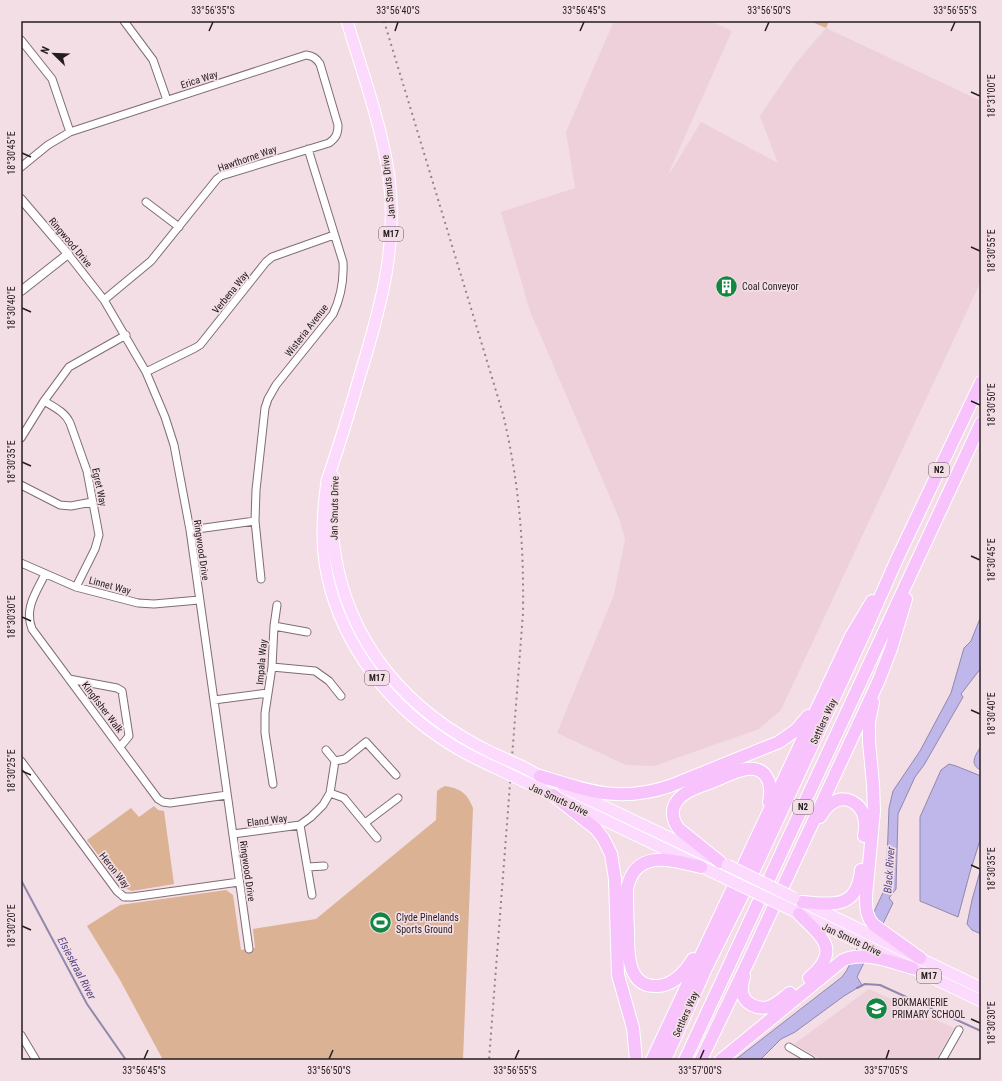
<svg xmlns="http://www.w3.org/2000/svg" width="1002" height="1081" font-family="'Roboto Condensed',sans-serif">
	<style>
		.built { fill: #edd0da }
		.green { fill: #dbb294 }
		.water { fill: #bfb6ea; stroke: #9188ad }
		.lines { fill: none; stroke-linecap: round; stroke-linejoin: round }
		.stream { stroke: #9188ad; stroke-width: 2 }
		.minor-casing { stroke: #806d74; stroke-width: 9 }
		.tertiary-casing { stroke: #806d74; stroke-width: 10 }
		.primary-casing { stroke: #fff; stroke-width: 13 }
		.motorway-casing { stroke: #fff; stroke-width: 14 }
		.minor { stroke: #fff; stroke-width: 7 }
		.tertiary { stroke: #fff; stroke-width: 8 }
		.primary { stroke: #fbdafe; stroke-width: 11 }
		.motorway { stroke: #f8c2fd; stroke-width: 12 }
		.rail { stroke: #938489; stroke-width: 2; stroke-dasharray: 2 4; stroke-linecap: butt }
		.primary-bridge-casing { stroke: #fff; stroke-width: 13; stroke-linecap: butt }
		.primary-bridge { stroke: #fbdafe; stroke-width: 11 }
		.ticks { fill: none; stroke: #251d20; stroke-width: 1.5 }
		.labels { text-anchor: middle; stroke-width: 3.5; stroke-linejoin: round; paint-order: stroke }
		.shield { fill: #f3dee5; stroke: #63575b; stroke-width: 1 }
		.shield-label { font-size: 9px; font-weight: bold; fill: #251d20 }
		.street-label { font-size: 10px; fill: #251d20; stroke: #f3dee5 }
		.poi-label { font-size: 10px; fill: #251d20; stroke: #f3dee5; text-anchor: start }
		.water-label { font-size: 11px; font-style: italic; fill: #554687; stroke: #f3dee5 }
		.neatline { fill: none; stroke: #251d20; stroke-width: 1.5 }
		.ticks-label { font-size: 10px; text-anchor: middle; fill: #251d20 }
	</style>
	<rect width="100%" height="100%" fill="#f3dee5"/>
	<path class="built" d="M614,21H711L732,31L669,172L670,173L701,122L778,163L760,116L796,63L826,28L981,101V281L781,710L759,729L654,766L626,765L557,733L614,595L625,539L619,518L530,311L501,212L575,188L566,132Z
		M869,989L954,1028L936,1060H822L794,1044Z"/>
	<path class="green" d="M810,21H829L826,28Z
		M445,786C461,789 467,793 473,808L463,1060H163L120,980L87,926L120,905L226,890L233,895L241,950L255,948L253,929L316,919L436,820L437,791L441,788Z
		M154,806L158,810L164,811L174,884L132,891L122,887L87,840L131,808L139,817Z"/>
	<path class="water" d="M981,616V668L961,694L963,697L924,765L915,777L898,814L896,889L889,898L893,903L857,977L862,985L844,996L795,1032L781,1039L760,1060H735L842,977L847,970L886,886L889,808L893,791L920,751L951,693L964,648L971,641Z
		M980,748L981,751V770C970,765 974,757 980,748Z
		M949,764L956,766L981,776V837L970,872L958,917L920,901V817L941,770Z
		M981,868V934L972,930L967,924L972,900Z"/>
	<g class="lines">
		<path class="stream" d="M21,880L87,1004L126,1060
			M857,988L865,984L880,985L981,1031"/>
		<defs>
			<path id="minor" d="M124,21L153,60L167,100
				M21,40L52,79L70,132
				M21,167L48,145L70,132L306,55C313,56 316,58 320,64L338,125C338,134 336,138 329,143L221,176L217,179L151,261L104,300
				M146,202L179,227
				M68,254L104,300L146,372L165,417L174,445L190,530L249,949
				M146,372L195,348L200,345L266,262L272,257L334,235
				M44,401C54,407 65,412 70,423L87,471L99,535L95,549L76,587
				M21,438L44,401L69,367L126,335
				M21,485L60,505L71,506L92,502
				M190,530L255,521
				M21,563L76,587L138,603L154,604L199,600
				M45,574C36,593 24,608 32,629L158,799L163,802L170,803L227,795
				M261,579L255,521L256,490L265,408L268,399L276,385L333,314C341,297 344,281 343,262L308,149
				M274,626L307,632
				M272,667L315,671L329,681L341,696
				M69,679L117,688L122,691L129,736L120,747
				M214,700L268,693
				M21,761L117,891L124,897H132L239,882
				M335,761L345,759L366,742L396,775
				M273,784L265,733V713L272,667L274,626L277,605
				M330,793L344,798L377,838
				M365,823L398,798
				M300,825L312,895
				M233,834L300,825L311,817L323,805L330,793L335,761L326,750
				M308,867L324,866
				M21,1035L36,1060
				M789,1047L811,1060
				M942,1060L959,1030"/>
			<path id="tertiary" d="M21,199L68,254L21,291"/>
			<path id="primary" d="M347,21C361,68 378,115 387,164C400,239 382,303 360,375C350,410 339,446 327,481C323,509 321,536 325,563C336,634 382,699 441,738C457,749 474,758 492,766
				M334,477C332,500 331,524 334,547C347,643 407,712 492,753
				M523,767L547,780
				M517,778L721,876
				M563,787L710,857
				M805,903L981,988
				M788,908L981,1001"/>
			<path id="motorway" d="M873,702L869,722V742L873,784L874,811L866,896C866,907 866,917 874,925L920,958
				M540,776C589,791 619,803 670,786L779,742L796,730L808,716
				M553,795L596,829L603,838L611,854L615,879L618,975L633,1028L636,1060
				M820,817C823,812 827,806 832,803C845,794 861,803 864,817C866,823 865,830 864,836
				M720,862L679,829C673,821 670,810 677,801C685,790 702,786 714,781C724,777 735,771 746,769C767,766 773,784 769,802
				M802,902C833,904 857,910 861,870
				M799,914C822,937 842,950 809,978
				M693,959C685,972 674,985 658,986C626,988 628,951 628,929C627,916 627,903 627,889C635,848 672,860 701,867
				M744,976C743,981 741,987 742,992C744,1004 758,1010 769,1007C777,1004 783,998 790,993
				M652,1060L851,636L872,601
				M665,1060L707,966L743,894L863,636L897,559L981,382
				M685,1060L981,423
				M701,1060L748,962L879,680L891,649L906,599
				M721,1060L843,960C865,951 891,962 912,968"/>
		</defs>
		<use href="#minor" class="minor-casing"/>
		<use href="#tertiary" class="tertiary-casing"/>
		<use href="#primary" class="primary-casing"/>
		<use href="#motorway" class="motorway-casing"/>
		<use href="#minor" class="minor"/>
		<use href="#tertiary" class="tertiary"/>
		<use href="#primary" class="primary"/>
		<use href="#motorway" class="motorway"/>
		<path class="rail" d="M384,21L503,414C519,482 524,543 523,613L489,1060"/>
		<defs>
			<path id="primary-bridge" d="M492,753L523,767
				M492,766L517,778
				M727,865L794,898
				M721,876L788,908"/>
		</defs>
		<use href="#primary-bridge" class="primary-bridge-casing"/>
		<use href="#primary-bridge" class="primary-bridge"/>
	</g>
	<path class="ticks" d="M209,31L213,22M395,31L398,22M580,31L584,22M765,31L769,22M951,31L955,22M971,92L980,96M22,153L31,157M971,247L980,251M22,308L31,312M971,401L980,405M22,462L31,466M971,556L980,560M22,617L31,621M971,710L980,714M22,771L31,775M971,865L980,869M22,926L31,930M971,1019L980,1023M144,1059L148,1050M329,1059L333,1050M515,1059L519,1050M700,1059L704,1050M886,1059L889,1050"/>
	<defs>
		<symbol id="building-disc" viewBox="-11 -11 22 22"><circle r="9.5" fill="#128740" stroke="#f3dee5"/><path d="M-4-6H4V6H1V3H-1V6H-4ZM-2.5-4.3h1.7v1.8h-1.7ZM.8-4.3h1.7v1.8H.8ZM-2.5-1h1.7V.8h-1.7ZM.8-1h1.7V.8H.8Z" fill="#fff"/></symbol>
		<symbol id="stadium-disc" viewBox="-11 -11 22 22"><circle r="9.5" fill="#128740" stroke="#f3dee5"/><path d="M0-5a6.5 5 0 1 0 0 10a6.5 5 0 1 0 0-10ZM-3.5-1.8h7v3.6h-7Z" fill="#fff"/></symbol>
		<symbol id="school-disc" viewBox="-11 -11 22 22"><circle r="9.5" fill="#128740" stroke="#f3dee5"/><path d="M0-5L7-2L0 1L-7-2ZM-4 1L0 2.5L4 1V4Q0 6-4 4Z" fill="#fff"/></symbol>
	</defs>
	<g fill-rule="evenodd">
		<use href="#building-disc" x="714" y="274" width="25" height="25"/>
		<use href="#stadium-disc" x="368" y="910" width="25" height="25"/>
		<use href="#school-disc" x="864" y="996" width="25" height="25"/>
	</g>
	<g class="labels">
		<g class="shield">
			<rect x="379" y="227" width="24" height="14" rx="3"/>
			<rect x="929" y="463" width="20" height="14" rx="3"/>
			<rect x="365" y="671" width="24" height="14" rx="3"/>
			<rect x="793" y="800" width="20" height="14" rx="3"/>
			<rect x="917" y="969" width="24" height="14" rx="3"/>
		</g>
		<g class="shield-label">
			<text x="391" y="237">M17</text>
			<text x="939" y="473">N2</text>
			<text x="377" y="681">M17</text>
			<text x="803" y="810">N2</text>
			<text x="929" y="979">M17</text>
		</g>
		<g class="street-label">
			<text transform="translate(199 79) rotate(-18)" y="4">Erica Way</text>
			<text transform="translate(247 158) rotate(-19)" y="4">Hawthorne Way</text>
			<text transform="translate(388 187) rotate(-96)" y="4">Jan Smuts Drive</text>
			<text transform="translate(71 242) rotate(50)" y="4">Ringwood Drive</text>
			<text transform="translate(230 292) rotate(-51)" y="4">Verbena Way</text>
			<text transform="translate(306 330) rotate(-52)" y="4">Wisteria Avenue</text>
			<text transform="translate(100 487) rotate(78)" y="4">Egret Way</text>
			<text transform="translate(334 508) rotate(-89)" y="4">Jan Smuts Drive</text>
			<text transform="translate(202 550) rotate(82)" y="4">Ringwood Drive</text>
			<text transform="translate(110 585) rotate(15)" y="4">Linnet Way</text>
			<text transform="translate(261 662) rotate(-85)" y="4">Impala Way</text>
			<text transform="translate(103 707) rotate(53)" y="4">Kingfisher Walk</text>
			<text transform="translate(823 721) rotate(-65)" y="4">Settlers Way</text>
			<text transform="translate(559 799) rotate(25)" y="4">Jan Smuts Drive</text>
			<text transform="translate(267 820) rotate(-7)" y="4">Eland Way</text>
			<text transform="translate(115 870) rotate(52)" y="4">Heron Way</text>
			<text transform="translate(248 871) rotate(82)" y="4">Ringwood Drive</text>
			<text transform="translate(852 939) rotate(25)" y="4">Jan Smuts Drive</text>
			<text transform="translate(685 1014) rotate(-66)" y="4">Settlers Way</text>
		</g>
		<g class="poi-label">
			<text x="742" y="290">Coal Conveyor</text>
			<text x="396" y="921">Clyde Pinelands<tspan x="396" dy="12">Sports Ground</tspan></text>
			<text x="892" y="1006">BOKMAKIERIE<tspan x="892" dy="12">PRIMARY SCHOOL</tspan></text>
		</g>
		<g class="water-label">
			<text transform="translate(889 870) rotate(-86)" y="4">Black River</text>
			<text transform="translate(77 968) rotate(62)" y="4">Elsieskraal River</text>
		</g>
	</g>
	<rect width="1002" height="1081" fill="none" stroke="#f3dee5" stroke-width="44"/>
	<g transform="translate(54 54) rotate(293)" stroke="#f3dee5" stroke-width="3" paint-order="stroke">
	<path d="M0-3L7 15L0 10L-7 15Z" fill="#251d20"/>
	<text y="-6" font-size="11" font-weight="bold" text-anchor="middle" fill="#251d20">N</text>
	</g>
	<rect x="22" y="22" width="958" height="1037" class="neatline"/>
	<g class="ticks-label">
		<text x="213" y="14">33°56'35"S</text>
		<text x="398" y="14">33°56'40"S</text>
		<text x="584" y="14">33°56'45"S</text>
		<text x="769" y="14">33°56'50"S</text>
		<text x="955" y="14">33°56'55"S</text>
		<text transform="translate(991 96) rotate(-90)" y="4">18°31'00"E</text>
		<text transform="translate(11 153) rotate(-90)" y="4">18°30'45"E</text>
		<text transform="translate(991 251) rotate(-90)" y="4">18°30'55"E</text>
		<text transform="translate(11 308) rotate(-90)" y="4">18°30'40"E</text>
		<text transform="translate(991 405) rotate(-90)" y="4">18°30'50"E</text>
		<text transform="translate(11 462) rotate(-90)" y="4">18°30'35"E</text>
		<text transform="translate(991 560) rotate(-90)" y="4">18°30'45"E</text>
		<text transform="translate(11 617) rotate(-90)" y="4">18°30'30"E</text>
		<text transform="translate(991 714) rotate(-90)" y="4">18°30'40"E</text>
		<text transform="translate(11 771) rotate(-90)" y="4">18°30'25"E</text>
		<text transform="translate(991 869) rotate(-90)" y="4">18°30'35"E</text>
		<text transform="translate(11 926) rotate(-90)" y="4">18°30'20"E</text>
		<text transform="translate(991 1023) rotate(-90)" y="4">18°30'30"E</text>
		<text x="144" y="1074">33°56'45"S</text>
		<text x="329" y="1074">33°56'50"S</text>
		<text x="515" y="1074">33°56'55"S</text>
		<text x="700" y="1074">33°57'00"S</text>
		<text x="886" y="1074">33°57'05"S</text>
	</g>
</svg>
